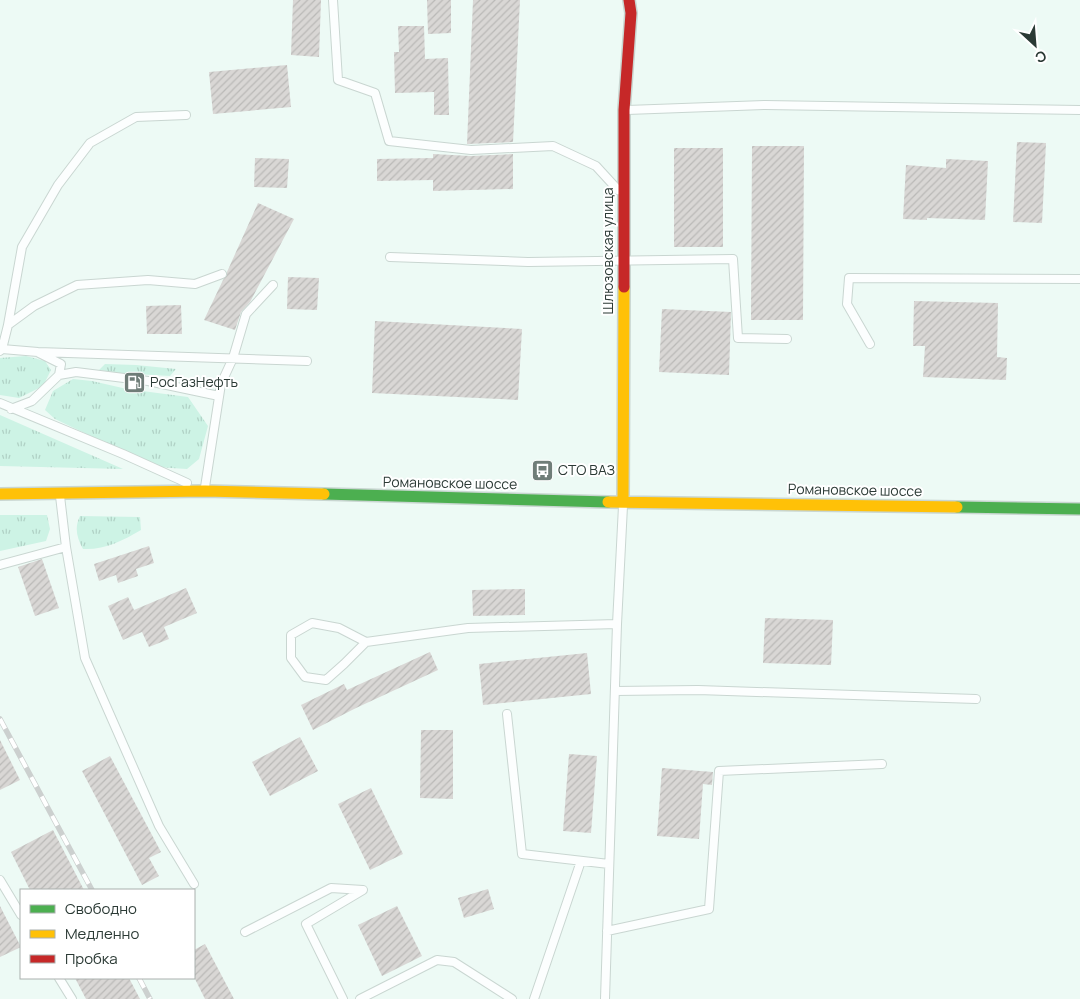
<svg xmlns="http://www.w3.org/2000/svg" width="1080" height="999" font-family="Manrope,sans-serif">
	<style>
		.grass { fill: url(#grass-tufts) }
		.building { fill: url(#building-hatch) }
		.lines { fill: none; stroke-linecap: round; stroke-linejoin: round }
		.lane-casing { stroke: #c9d6d1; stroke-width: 10 }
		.fast-casing { stroke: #c9d6d1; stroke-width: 14 }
		.slow-casing { stroke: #c9d6d1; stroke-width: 14 }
		.jam-casing { stroke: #c9d6d1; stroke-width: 14 }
		.lane { stroke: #fcfefe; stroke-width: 8 }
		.fast { stroke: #4caf50; stroke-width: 11 }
		.slow { stroke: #ffc107; stroke-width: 11 }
		.jam { stroke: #c62828; stroke-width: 11 }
		.rail-casing { stroke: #ccd0cf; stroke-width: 5.5 }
		.rail { stroke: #fff; stroke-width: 4; stroke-dasharray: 11; stroke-linecap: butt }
		.labels { text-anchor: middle; stroke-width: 4; stroke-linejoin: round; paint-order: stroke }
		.street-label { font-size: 14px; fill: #2b3a35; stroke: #fff }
		.poi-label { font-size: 14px; fill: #2b3a35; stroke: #fff; text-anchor: start }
	</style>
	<defs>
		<pattern id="grass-tufts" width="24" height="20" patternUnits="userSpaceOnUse" patternTransform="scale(1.25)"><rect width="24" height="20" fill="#cdf3e5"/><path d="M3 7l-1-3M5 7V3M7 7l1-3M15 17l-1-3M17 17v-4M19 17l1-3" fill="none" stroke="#b0d1c5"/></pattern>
		<pattern id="building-hatch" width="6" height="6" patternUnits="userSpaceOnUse" patternTransform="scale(1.25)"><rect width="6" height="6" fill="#d9d7d5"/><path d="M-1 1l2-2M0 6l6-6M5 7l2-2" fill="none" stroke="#bab9b7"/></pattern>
	</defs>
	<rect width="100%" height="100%" fill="#edfaf5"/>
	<path class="grass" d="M26,356L45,361L51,370L43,386L19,398L0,395V358Z
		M105,364L136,365L176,369L170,376L119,373L99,370Z
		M73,379L92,381L127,389L188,397L208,426L199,459L187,469L156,467L55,419L45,410L53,391Z
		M0,415L123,469L0,466Z
		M0,515H47L50,529L46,541L0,551Z
		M80,516L140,517L141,530C122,541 105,550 83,549C77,538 74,528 80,516Z"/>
	<path class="building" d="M293,0H321L319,57L291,55Z
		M427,0H451V33L428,34Z
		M473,0H520L513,142L467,144Z
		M398,26H424L425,59L448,58L449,115H434V92L395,93L394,52H399Z
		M287,65L291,107L213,114L209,72Z
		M1017,142L1046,143L1042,223L1013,222Z
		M752,146H804L803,320H751Z
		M674,148H723V247H674Z
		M433,154L471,156L513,154V189L433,191V180L377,181V159L433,158Z
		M255,158L289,159L287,188L254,187Z
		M946,159L988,161L985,220L927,218V220L903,219L906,165L946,168Z
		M258,203L294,219L250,302L241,312L235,330L204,320L223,280L227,275V272Z
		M288,277L319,278L317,310L287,309Z
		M914,301L998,303L997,357L1007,358L1006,380L923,377L925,346H913Z
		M181,305L182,334H147L146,306Z
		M662,309L731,312L729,375L659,372Z
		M375,321L522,329L518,400L372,393Z
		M149,546L154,563L136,569L138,576L118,583L116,575L99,581L94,564Z
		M42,559L59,608L35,616L18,567Z
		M186,588L197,613L164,627L169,639L149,647L142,632L123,640L108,606L128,597L134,610Z
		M525,589V615L473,616L472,590Z
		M765,618L833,620L831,665L763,663Z
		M430,652L438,670L356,708L313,730L301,705L344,684L347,690Z
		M587,653L591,694L483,705L479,664Z
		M421,730H453V799L420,798Z
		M300,737L318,771L270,796L252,762Z
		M0,740L20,780L0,790Z
		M569,754L597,756L591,833L563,831Z
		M110,756L161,852L149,858L159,876L142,885L82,771Z
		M662,768L713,772L712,785L703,784L699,839L657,836Z
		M371,788L403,854L370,870L338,804Z
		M53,830L84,890H30L11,852Z
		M488,889L494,909L464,918L458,898Z
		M0,906L21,947L0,957Z
		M397,906L422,956L382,976L358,925Z
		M205,944L234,999H205L194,977V950Z
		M75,978H129L140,999H86Z"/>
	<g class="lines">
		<defs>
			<path id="lane" d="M333,0L338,80L375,93L389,141L471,150L553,146L596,166L618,190
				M627,110L765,105L1080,110
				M390,257L528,262L733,259L738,338L787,339
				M8,325L22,247L58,185L90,143L136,117L186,115
				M870,344L847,304L849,278L1080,279
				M2,349L8,325L34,306L77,285L148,280L195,284L222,274
				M0,351L2,349L38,352L307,361
				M59,375L76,372L148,381L219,396
				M0,403L123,454L187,483
				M11,409L32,401L59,375L61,364L39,353
				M205,487L221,384L233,358L246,314L273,285
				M66,547L85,658L159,826L194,884
				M0,565L66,547L60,496
				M366,642L339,628L312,623L291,635V658L305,677L326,680L344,664L366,642L468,628L617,624
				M615,691L698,690L976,699
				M507,714L522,854L609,864
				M0,880L21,915
				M607,931L709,909L719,771L882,764
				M245,932L331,888L363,890L306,924L343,999
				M59,978L72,999
				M360,999L437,960L454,962L512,999
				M534,999L581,861
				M605,999L617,624L623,506"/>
			<path id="fast" d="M324,494L608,502
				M957,507L1080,509"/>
			<path id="slow" d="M0,494L205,491L324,494
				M608,502L957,507
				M623,502L624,287"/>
			<path id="jam" d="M624,287V110L631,13L629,0"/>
		</defs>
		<use href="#lane" class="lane-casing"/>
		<use href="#fast" class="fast-casing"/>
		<use href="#slow" class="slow-casing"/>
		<use href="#jam" class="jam-casing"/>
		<use href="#lane" class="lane"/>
		<use href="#fast" class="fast"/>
		<use href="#slow" class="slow"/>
		<use href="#jam" class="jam"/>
		<defs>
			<path id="rail" d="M0,719L92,890
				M139,978L150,999"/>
		</defs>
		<use href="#rail" class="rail-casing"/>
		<use href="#rail" class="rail"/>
	</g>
	<defs>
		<symbol id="fuel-square" viewBox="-11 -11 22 22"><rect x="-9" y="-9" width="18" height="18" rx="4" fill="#6f7d78" stroke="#fff"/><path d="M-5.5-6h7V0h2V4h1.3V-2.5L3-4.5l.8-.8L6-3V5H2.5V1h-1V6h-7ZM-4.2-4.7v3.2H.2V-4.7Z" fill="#fff"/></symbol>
		<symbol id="bus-square" viewBox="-11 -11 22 22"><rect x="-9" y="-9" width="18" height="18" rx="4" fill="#6f7d78" stroke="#fff"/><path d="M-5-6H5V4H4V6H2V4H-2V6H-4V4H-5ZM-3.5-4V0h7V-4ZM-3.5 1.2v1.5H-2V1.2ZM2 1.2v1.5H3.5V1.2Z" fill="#fff"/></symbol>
	</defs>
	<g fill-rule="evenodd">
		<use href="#fuel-square" x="122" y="370" width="25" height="25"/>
		<use href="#bus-square" x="530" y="458" width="25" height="25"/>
	</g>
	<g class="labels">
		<g class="street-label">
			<text transform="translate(608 251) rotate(-90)" y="5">Шлюзовская улица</text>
			<text transform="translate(450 483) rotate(1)" y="5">Романовское шоссе</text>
			<text transform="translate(855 490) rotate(1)" y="5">Романовское шоссе</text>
		</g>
		<g class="poi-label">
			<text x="150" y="387">РосГазНефть</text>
			<text x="558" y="475">СТО ВАЗ</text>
		</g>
	</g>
	<rect x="20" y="889" width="175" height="90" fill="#ffffff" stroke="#aab0ae"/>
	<rect x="30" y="905" width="25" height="8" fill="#4caf50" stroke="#aab0ae"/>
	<text x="65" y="914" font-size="15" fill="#2b3a35">Свободно</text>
	<rect x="30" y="930" width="25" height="8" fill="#ffc107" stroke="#aab0ae"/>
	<text x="65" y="939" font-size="15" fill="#2b3a35">Медленно</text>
	<rect x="30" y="955" width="25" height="8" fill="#c62828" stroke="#aab0ae"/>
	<text x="65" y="964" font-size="15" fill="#2b3a35">Пробка</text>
	<g transform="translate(1035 45) rotate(154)" stroke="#ffffff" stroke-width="4" paint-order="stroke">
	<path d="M0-4L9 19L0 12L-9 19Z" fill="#2b3a35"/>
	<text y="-8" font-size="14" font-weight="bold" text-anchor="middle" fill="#2b3a35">С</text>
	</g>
</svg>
